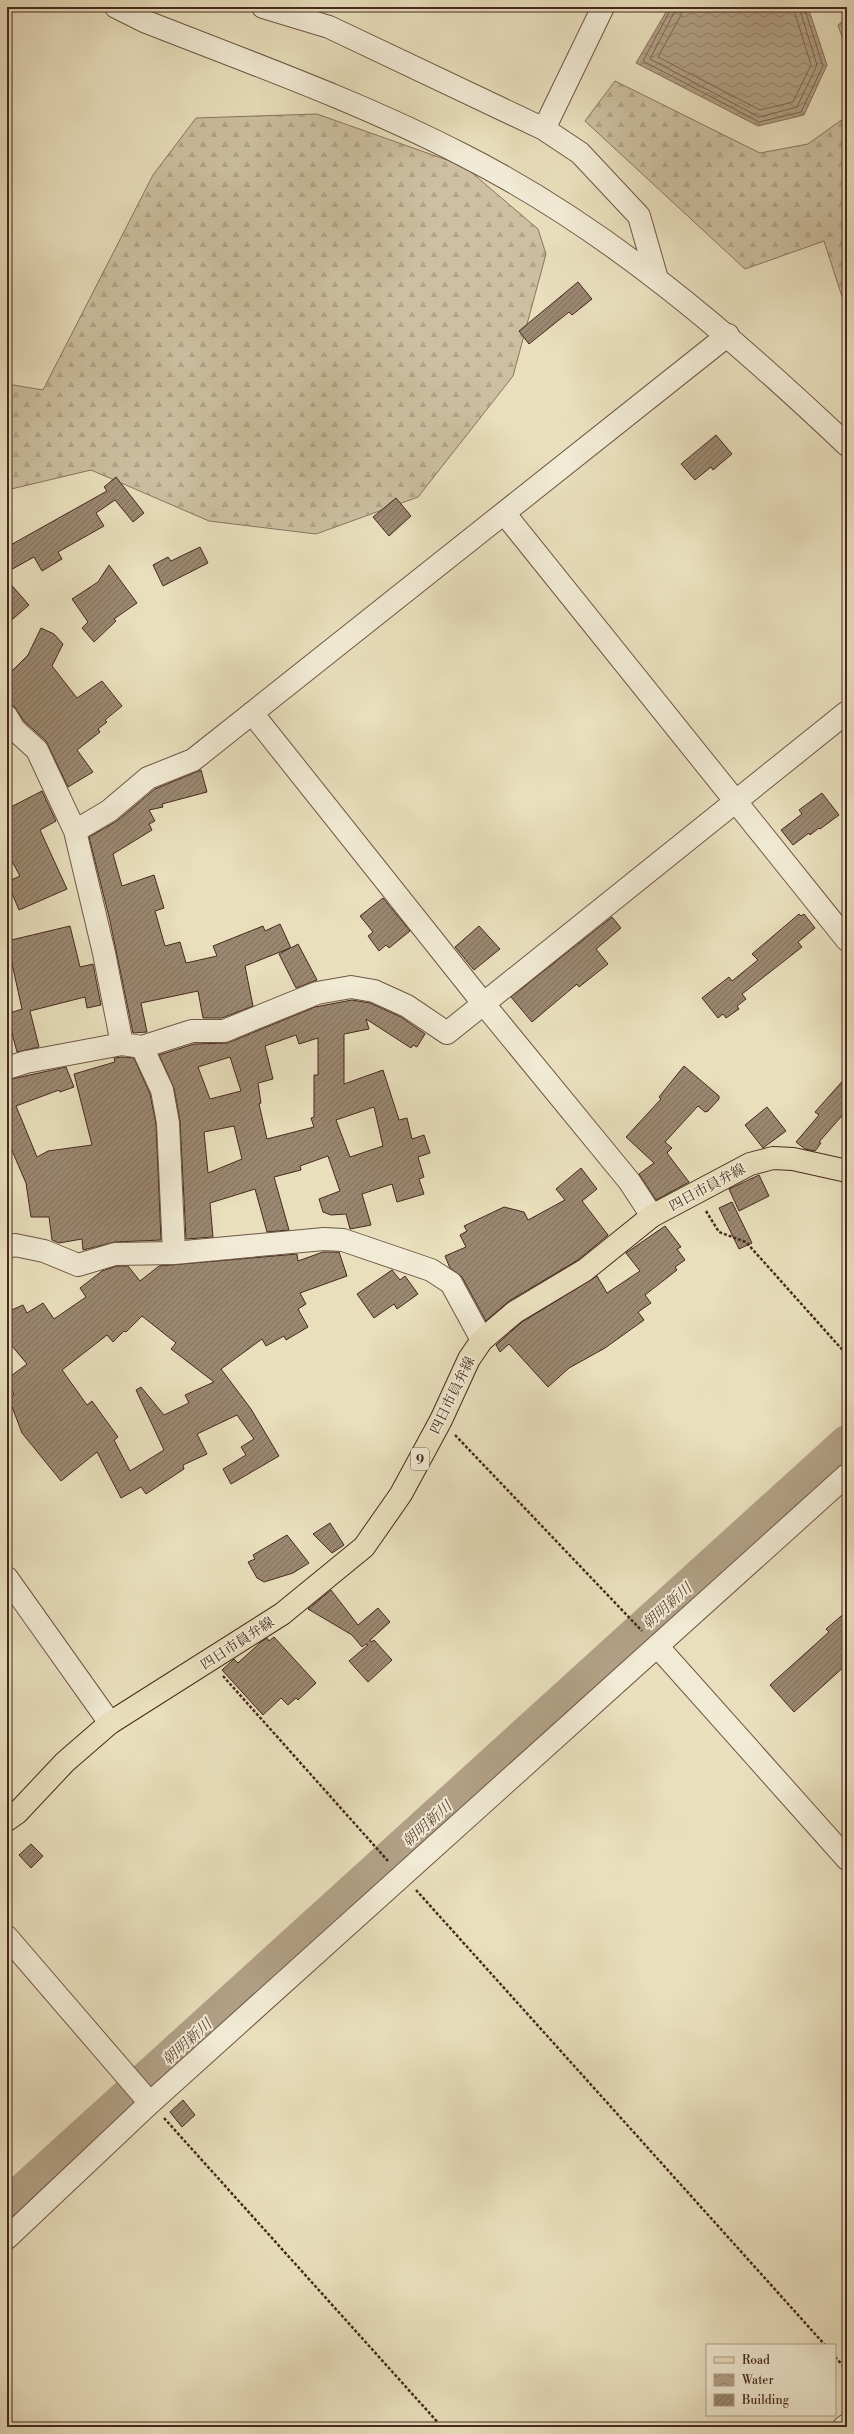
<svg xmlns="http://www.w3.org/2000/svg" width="854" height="2434" font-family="'Libre Bodoni','Noto Serif JP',serif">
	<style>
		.forest { fill: url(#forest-firs); stroke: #8a7460 }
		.water { fill: url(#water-waves); stroke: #87715d }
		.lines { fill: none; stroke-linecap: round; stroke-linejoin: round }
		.shore { stroke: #7c6552; stroke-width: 1 }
		.river { stroke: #b2a187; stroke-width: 36 }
		.building { fill: url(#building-hatch); stroke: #46291e; fill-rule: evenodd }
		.minor-casing { stroke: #6f5646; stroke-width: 24 }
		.major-casing { stroke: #46291e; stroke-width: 24 }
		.path { stroke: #46291e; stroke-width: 2.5; stroke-dasharray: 3 2; stroke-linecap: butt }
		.minor { stroke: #f1ead4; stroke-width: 22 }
		.major { stroke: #e9dfbd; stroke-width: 22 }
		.labels { text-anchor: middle; stroke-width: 4; stroke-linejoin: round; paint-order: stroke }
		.shield { fill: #f1ead4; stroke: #796355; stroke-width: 1 }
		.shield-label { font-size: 13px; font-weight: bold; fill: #46291e }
		.street-label { font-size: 14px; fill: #46291e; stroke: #f1ead4 }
		.water-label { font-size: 15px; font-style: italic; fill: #614738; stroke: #f1ead4 }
	</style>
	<defs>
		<pattern id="forest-firs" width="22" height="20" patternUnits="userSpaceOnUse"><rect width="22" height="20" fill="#cdc0a2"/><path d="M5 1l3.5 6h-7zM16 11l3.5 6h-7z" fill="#b1a58b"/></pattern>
		<pattern id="water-waves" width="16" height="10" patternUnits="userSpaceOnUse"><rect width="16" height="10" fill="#b2a187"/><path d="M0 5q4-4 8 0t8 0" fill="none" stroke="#93836e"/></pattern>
		<pattern id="building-hatch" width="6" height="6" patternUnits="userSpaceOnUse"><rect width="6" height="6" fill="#9b8871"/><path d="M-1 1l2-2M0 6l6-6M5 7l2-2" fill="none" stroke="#806f5c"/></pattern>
	</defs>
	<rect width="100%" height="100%" fill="#e9dfbd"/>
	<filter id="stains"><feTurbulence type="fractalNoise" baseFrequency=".005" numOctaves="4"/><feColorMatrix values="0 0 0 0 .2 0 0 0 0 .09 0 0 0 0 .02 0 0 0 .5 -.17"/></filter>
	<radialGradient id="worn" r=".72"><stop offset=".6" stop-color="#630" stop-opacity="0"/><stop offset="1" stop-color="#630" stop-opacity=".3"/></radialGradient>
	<path class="forest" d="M847,18V51L838,25Z
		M615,81L760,153L808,144L847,116V312L824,241L745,269L585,121Z
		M317,114L464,166L538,229L546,254L513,376L418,497L316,534L209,521L91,470L7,490V384L43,390L153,175L196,118Z"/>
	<path class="water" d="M669,7H808L827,65L804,115L758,126L636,63Z"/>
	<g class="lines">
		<path class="shore" d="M672,7L643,61L759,122L801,112L823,66L804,7
			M677,7L650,59L759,117L797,107L817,65L799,7
			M683,7L681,15L658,57L760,110L793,102L811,65L793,7"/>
		<path class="river" d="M7,2206L847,1443"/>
	</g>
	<path class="building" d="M578,282L592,299L572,315L569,312L529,344L519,331Z
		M716,435L732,454L713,470L711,467L695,480L681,464Z
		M116,477L144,513L133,522L115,500L96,513L104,526L58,552L62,559L42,571L34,557L7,572V547L107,491L104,487Z
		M396,498L411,516L389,536L373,517Z
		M200,547L208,563L163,586L153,565L168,557L171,561Z
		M109,565L137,603L114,619L116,621L94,642L82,628L88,622L72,599L98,582Z
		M7,580L29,605L7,624Z
		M41,628L54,634L63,644L52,666L77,698L102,681L122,706L105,720L107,722L98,729L100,732L77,750L93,772L68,787L46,741L24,721L14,706L7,705V676L28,655Z
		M201,770L207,792L162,804L163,807L149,810L155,821L149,824L152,830L113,854L122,886L154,875L164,908L155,911L165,946L180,942L186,963L217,956L213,946L263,926L265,931L280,924L291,948L298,944L317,980L296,988L279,954L290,948L245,966L253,1006L222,1018H203L198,991L141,1003L147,1032L133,1033L110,921L89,837L117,821L155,789Z
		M42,791L56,821L40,830L67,889L19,910L8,884L9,881L20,876L7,852V809Z
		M822,793L839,815L820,829L819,828L810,835L809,833L793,845L781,830L802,814L799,810Z
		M383,898L410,931L389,948L386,945L379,951L368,936L373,932L360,916Z
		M799,914L801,916L804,914L815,928L798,942L802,947L742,994L746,999L737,1006L739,1009L726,1018L723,1014L718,1018L702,998L729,977L732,981L758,960L752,954Z
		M612,917L621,928L596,949L608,964L579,987L577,984L532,1022L511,997Z
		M70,926L80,967L93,964L101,1005L87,1008L85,997L30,1011L39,1047L17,1052L7,1014L22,1009L7,941Z
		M479,926L500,949L474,970L455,947Z
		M352,1000L370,1003L401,1017L425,1034L417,1047L413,1045L411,1048L366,1019L369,1029L344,1034V1084L383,1070L399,1120L407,1118L412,1139L424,1135L430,1153L418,1157L424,1177L419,1179L424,1194L397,1202L392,1184L362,1194L371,1225L350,1229L346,1214L331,1215L323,1212L319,1199L340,1191L328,1156L300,1166L301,1170L274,1177L289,1230L267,1232L255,1189L210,1203L213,1237L186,1239L180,1121L174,1088L159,1055L194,1044L228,1043L315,1007ZM296,1035L299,1044L318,1038V1075H314V1117L311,1118L314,1127L267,1139L259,1104L261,1103L258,1083L273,1079L265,1046ZM230,1057L241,1091L210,1099L198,1067ZM374,1107L383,1146L350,1157L336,1120ZM234,1126L242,1159L208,1173L204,1132Z
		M122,1057L134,1058L150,1094L156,1124L161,1240L115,1242L83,1250L82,1239L59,1243L52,1240L49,1217H31L26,1183L7,1139V1080L66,1067L74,1087L60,1092L59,1090L16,1106L37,1157L48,1151L92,1145L74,1074L115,1062L114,1058Z
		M684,1066L719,1096V1099L708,1111L705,1112L698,1106L665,1142L672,1148L667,1153L689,1182L656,1200L639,1174L654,1163L626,1137L661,1099L659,1097Z
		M847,1076V1110L819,1142L821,1143L815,1151L805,1149L796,1142L819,1115L815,1112Z
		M767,1107L786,1131L763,1148L745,1125Z
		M581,1168L597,1189L582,1201L608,1235L578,1260L509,1301L486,1321L462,1277L450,1268L445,1256L466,1247L460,1235L467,1231L464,1226L504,1207L524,1212L528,1220L565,1200L556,1189Z
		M759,1175L769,1196L739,1211L729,1189Z
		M732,1202L752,1243L739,1249L719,1208Z
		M665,1226L681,1247L677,1249L685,1260L675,1267L677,1270L645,1295L651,1303L638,1312L644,1320L605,1348L569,1368L548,1387L509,1344L500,1352L496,1345L522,1322L597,1276L607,1293L640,1271L626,1253Z
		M323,1252H339L347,1276L300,1293L306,1304L298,1309L308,1327L286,1340L284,1336L266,1346L262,1339L221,1369L251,1409L279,1456L231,1484L223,1469L246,1455L241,1447L254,1439L237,1415L197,1434L207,1454L183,1465L184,1469L146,1494L141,1487L121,1498L97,1452L61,1481L22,1433L9,1399L14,1394L7,1385V1379L27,1364L7,1340V1312L23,1305L27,1313L43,1303L54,1319L86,1297L80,1288L102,1271L117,1266H128L140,1281L159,1266L297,1254L298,1261ZM142,1316L176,1343L171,1349L214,1382L185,1395L189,1403L164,1415L141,1387L136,1390L164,1450L130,1471L114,1440L118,1437L92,1401L87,1405L62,1370L107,1335L113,1342L124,1331L126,1332Z
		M392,1270L400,1280L405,1276L418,1294L397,1309L394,1304L374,1318L357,1294Z
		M330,1523L344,1545L332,1553L313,1534Z
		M287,1535L309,1563L293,1573L264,1582L257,1578L248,1562L255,1559L253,1555Z
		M331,1590L358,1625L378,1608L390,1622L370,1640L371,1642L374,1640L392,1660L368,1682L349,1661L368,1645L366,1644L362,1647L352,1635L308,1609Z
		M847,1611V1664L794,1712L770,1685L829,1632L826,1629Z
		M274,1637L316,1683L298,1700L296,1698L288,1705L281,1698L263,1715L222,1670L234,1659L238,1663L261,1642L267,1638L269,1641Z
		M31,1844L43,1856L31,1868L19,1855Z
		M183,2100L195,2115L182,2127L170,2112Z"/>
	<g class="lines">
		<defs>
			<path id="minor" d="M116,7L144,21C251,63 360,102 463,155C607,228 730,334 847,445
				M263,7L329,27L544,129L580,153L639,216L657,279
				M544,129L603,7
				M504,513L847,940
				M252,713L483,1003L629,1181L652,1216
				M7,717L14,729L37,750L75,831L104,953L122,1044
				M75,831L109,811L148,778L193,760L728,335
				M142,1047L162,1090L168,1123L174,1253
				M7,1068L26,1062L122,1044L142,1047L192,1031H224L317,993L351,987L374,991L407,1006L447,1033L847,712
				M7,1247L15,1245L44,1251L78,1265L115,1254L174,1253L324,1239L343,1240L431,1270L451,1283L482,1340
				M7,1578L110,1723
				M658,1647L847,1859
				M7,1937L150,2103
				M7,2238L150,2103L847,1475
				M844,2427L847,2425"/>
			<path id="major" d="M7,1820L17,1813L65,1762L110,1723L282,1614L364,1547L401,1494L441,1420L469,1359L482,1340L515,1312L585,1270L652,1216L750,1164L773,1158L793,1159L847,1171"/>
		</defs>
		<use href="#minor" class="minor-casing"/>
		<use href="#major" class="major-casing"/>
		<path class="path" d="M706,1211L719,1232L746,1242L847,1355
			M455,1435L642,1631
			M223,1676L388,1861
			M416,1890L825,2345
			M164,2118L442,2427
			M835,2357L847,2370"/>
		<use href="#minor" class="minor"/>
		<use href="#major" class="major"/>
	</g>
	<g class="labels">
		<rect class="shield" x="411" y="1448" width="18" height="22" rx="3"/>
		<g class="shield-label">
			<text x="420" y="1464">9</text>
		</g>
		<g class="street-label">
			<text transform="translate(707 1187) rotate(-28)" y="5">四日市員弁線</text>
			<text transform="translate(452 1395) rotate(-64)" y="5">四日市員弁線</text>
			<text transform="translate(237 1643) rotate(-33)" y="5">四日市員弁線</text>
		</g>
		<g class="water-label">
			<text transform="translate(667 1606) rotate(-42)" y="5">朝明新川</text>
			<text transform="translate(427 1824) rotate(-42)" y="5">朝明新川</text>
			<text transform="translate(187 2042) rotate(-42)" y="5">朝明新川</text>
		</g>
	</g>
	<rect width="854" height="2434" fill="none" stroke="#e9dfbd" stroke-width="24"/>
	<rect x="8" y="8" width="838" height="2418" fill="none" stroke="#46291e" stroke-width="2"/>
	<rect x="12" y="12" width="830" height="2410" fill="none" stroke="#46291e"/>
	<rect x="706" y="2344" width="130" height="72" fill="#f1ead4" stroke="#ad9d8b"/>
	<rect x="714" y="2357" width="20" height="6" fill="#e9dfbd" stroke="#ad9d8b"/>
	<text x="742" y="2364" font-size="12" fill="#46291e">Road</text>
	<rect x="714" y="2374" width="20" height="12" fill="url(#water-waves)" stroke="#ad9d8b"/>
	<text x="742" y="2384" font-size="12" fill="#46291e">Water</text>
	<rect x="714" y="2394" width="20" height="12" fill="url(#building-hatch)" stroke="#ad9d8b"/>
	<text x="742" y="2404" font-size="12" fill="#46291e">Building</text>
	<rect width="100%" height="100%" filter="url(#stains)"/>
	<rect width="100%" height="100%" fill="url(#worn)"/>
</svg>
